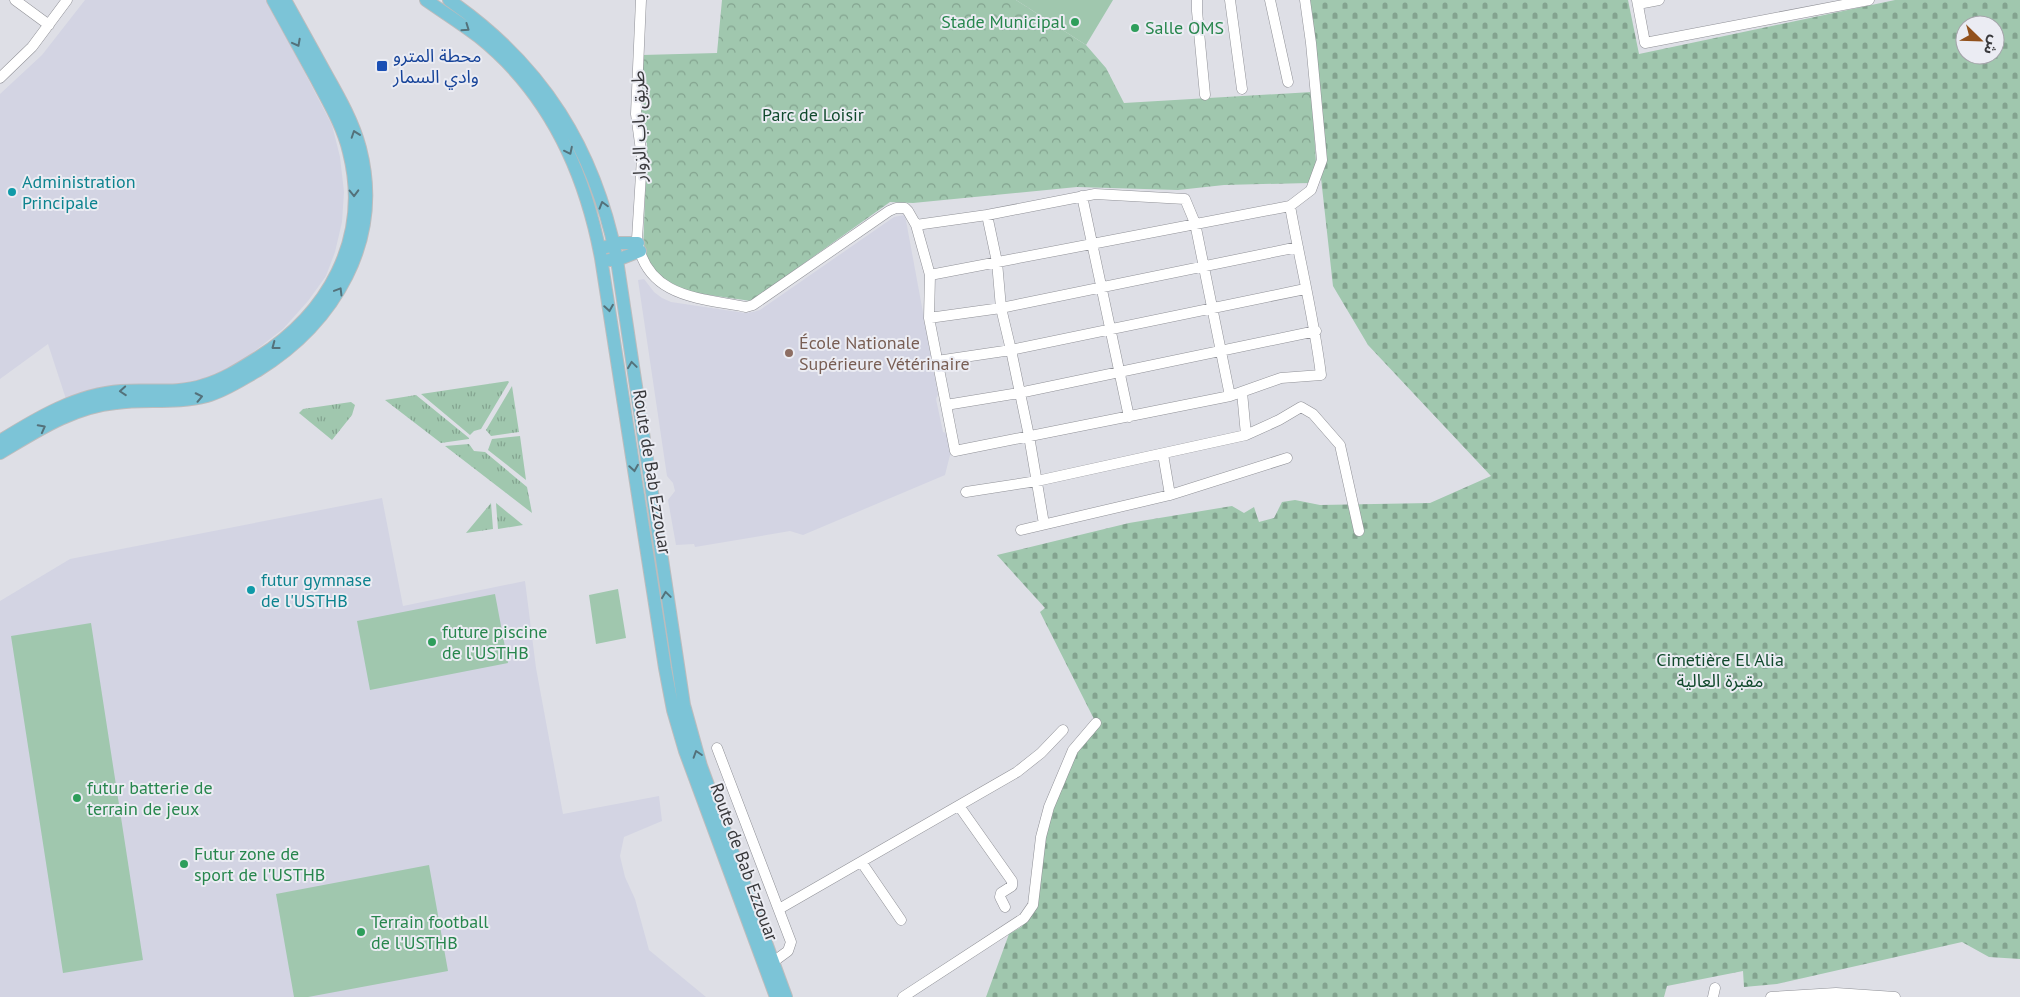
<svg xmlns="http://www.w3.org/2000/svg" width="2020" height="997" font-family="'PT Sans','Noto Sans Arabic',sans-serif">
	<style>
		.built { fill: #d3d4e3 }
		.grass { fill: url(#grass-tufts) }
		.cemetery { fill: url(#cemetery-stones); fill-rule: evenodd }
		.park { fill: url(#park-crowns) }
		.pitch { fill: #a0c7ae }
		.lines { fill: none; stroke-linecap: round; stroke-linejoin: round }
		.minor-casing { stroke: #909197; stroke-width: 11 }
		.major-casing { stroke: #bcbcbd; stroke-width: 14 }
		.minor { stroke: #fff; stroke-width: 10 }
		.major { stroke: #7cc4d7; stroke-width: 12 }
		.oneway { stroke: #54717a }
		.leisure-dot { fill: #2e9e5b; stroke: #ebecf3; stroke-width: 2 }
		.transit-dot { fill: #1a4fb4; stroke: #ebecf3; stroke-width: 2 }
		.culture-dot { fill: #0f9aa8; stroke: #ebecf3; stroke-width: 2 }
		.education-dot { fill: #8d6e63; stroke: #ebecf3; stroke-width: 2 }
		.labels { text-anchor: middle; stroke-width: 4; stroke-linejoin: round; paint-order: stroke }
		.leisure-label { font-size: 18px; fill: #27864d; stroke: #ebecf3; text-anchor: start }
		.transit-label { font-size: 18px; fill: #164399; stroke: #ebecf3; text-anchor: start }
		.park-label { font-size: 18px; fill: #114a2d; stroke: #ebecf3 }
		.street-label { font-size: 18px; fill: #39393c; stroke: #ebecf3 }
		.culture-label { font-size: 18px; fill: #0d838f; stroke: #ebecf3; text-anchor: start }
		.education-label { font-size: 18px; fill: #785e54; stroke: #ebecf3; text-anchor: start }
	</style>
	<defs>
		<pattern id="grass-tufts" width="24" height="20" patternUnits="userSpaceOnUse" patternTransform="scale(1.25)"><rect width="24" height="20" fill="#a0c7ae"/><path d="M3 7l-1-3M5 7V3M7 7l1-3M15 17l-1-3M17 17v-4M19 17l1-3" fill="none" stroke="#83a38f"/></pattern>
		<pattern id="cemetery-stones" width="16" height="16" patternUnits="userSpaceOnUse" patternTransform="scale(1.25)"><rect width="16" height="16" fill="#a0c7ae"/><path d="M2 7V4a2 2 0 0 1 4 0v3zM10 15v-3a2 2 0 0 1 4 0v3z" fill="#83a38f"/></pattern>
		<pattern id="park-crowns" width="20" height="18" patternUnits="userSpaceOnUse" patternTransform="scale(1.25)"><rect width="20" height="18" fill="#a0c7ae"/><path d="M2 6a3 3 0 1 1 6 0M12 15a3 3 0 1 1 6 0" fill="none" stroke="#83a38f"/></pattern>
	</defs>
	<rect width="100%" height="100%" fill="#dedfe6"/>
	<path class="built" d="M85,0H267L332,125L340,157L344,192L342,222L335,252L326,276L308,301L283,329L234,367L208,379L182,385L66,399L48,344L0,379V94L42,55Z
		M905,215L938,394L936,399L943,432L946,433L953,453L950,455L945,475L803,535L790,531L695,547L694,544L676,545L668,500L675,491L673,483L667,476L638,280L644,279L654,292L662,298L671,302L745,313L753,312L760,310L894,217Z
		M382,498L403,606L525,581L536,668L563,814L659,796L662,821L624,837L620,856L625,877L635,899L649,950L706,997H0V601L70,559Z"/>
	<path class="grass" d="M508,381L509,382L481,429L474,431L470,435L421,394Z
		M512,386L519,432L491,436L486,430Z
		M416,395L469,438V439L441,443L385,400Z
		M351,402L355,405L352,415L332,440L299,413L303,409Z
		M520,436L526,480L488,450L492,439Z
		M469,444L474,451L485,452L527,487L532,513L445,446Z
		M491,503L493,529L466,533Z
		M496,503L523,525L498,529Z"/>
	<path class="cemetery" d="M1310,0H1628L1639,54L1895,0H2020V959L1989,957L1962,942L1777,984L1744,987L1743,971L1667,986L1664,997H986L1009,934L1021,927L1028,920L1044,828L1071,761L1096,723L1040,612L1045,608L997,555L1129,523L1232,506L1244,513L1254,507L1259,522L1274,518L1282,502L1295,500L1320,505L1430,503L1491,476L1368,345L1333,286L1315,124ZM1965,25H1995V55H1965Z"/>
	<path class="park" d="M722,0H1016L1086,45L1106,68L1124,103L1312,92L1316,163L1309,183L1224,185L1178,190L1077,187L913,203L890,202L751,301L681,291L662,283L643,253L647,143L638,134L642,55L717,53Z"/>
	<path class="pitch" d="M1016,0H1113L1086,45Z
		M618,589L626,638L596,644L589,595Z
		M495,594L508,663L370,690L357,621Z
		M91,623L143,960L63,973L11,636Z
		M429,865L448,971L308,997H294L276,894Z"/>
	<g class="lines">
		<defs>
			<path id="minor" d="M15,0L49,25
				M641,0L636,114L642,158L637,239C646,298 700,298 746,307L753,305L889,211L896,208H905L908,211L916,225L930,275L929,318L955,451L1230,396L1281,378L1321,375C1314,318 1300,262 1290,206
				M1197,0V11L1205,95
				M1230,0L1242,89
				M1270,0L1288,82
				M1637,0L1645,43L1869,0
				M1638,4L1659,0
				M0,78L32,47L67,0
				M1082,196L1129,417
				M987,215L997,262L1001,308L1011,350L1029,436L1044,524
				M916,225L987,215L1095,194L1185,199L1195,223L1230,396
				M930,275L1290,206L1311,190L1322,160L1311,43L1305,0
				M929,318L1001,308L1298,247
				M937,361L1011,350L1305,289
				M1242,392L1246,435
				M946,405L1019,393L1316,331
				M1163,454L1170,495
				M966,492L1037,481L1246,435L1279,420L1301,407L1313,414L1340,445L1359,531
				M1021,530L1170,495L1287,458
				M717,748L791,942L788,951L773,962
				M959,806L1012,881V886L1001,893L1000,897L1005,907
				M862,863L901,920
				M779,909L1017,772L1041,753L1063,730
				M903,997L1024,918L1033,905L1041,837L1049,807L1073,750L1096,723
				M1713,997L1715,988
				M1771,997L1836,993L1895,997"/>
			<path id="major" d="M426,0C443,12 462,24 479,37C549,93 585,172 601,258L665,668L673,710L685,751L776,997
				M449,0C543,65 595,149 617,260L684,705L701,766L786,997
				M606,247L618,243H638
				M609,260H617L640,251
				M0,441C37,418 77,394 121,391C148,389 178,394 204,385C222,380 238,370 254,360C328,315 371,239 349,152C343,126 329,103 317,80C302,53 288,27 273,0
				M0,453C37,431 73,407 116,403C146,399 177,404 207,396C225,391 241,380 257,371C335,323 384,240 360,148C353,122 340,99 327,76C313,51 299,25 285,0"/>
		</defs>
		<use href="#minor" class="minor-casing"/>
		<use href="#major" class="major-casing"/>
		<use href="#minor" class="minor"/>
		<use href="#major" class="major"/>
	</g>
	<defs><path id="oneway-chevron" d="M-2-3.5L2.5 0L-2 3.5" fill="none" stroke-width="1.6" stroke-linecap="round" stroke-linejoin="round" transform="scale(1.25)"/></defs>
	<g class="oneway">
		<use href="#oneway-chevron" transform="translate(466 28) rotate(35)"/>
		<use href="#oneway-chevron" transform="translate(297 43) rotate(62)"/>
		<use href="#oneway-chevron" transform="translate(355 134) rotate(-109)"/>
		<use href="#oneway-chevron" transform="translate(569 151) rotate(64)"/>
		<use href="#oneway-chevron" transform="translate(354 193) rotate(89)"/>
		<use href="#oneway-chevron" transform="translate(603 205) rotate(-106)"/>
		<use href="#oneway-chevron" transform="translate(339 291) rotate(-59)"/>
		<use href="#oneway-chevron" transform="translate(609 308) rotate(81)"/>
		<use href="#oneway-chevron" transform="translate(275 346) rotate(143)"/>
		<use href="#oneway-chevron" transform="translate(632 365) rotate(-98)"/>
		<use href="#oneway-chevron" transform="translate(123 391) rotate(176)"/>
		<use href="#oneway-chevron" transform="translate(199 397) rotate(-12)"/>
		<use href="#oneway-chevron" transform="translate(42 428) rotate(-28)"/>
		<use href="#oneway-chevron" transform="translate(634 468) rotate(81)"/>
		<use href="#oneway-chevron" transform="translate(666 595) rotate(-98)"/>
		<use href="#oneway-chevron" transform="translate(697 754) rotate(-108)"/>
	</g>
	<g class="leisure-dot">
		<circle cx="1075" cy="22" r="5"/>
		<circle cx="1135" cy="28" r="5"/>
		<circle cx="432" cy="642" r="5"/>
		<circle cx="77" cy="798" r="5"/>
		<circle cx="184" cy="864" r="5"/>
		<circle cx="361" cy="932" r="5"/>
	</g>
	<rect class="transit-dot" x="376" y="60" width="12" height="12" rx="2.5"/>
	<g class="culture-dot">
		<circle cx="12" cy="192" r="5"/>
		<circle cx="251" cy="590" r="5"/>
	</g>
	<circle class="education-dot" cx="789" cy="353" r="5"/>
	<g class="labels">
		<g class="leisure-label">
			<text x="1065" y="28" text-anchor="end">Stade Municipal</text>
			<text x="1145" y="34">Salle OMS</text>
			<text x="442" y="638">future piscine<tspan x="442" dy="21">de l'USTHB</tspan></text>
			<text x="87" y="794">futur batterie de<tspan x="87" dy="21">terrain de jeux</tspan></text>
			<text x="194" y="860">Futur zone de<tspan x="194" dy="21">sport de l'USTHB</tspan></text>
			<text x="371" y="928">Terrain football<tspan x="371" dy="21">de l'USTHB</tspan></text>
		</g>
		<g class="transit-label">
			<text x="393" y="62">محطة المترو<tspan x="393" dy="21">وادي السمار</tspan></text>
		</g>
		<g class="park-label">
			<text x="813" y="121">Parc de Loisir</text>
			<text x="1720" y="666">Cimetière El Alia<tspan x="1720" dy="21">مقبرة العالية</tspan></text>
		</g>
		<g class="street-label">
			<text transform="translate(639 126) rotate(-91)" y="6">طريق باب الزوار</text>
			<text transform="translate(652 472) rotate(81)" y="6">Route de Bab Ezzouar</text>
			<text transform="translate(744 862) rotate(70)" y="6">Route de Bab Ezzouar</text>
		</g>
		<g class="culture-label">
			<text x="22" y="188">Administration<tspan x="22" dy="21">Principale</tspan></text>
			<text x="261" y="586">futur gymnase<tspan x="261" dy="21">de l'USTHB</tspan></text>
		</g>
		<g class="education-label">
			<text x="799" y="349">École Nationale<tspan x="799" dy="21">Supérieure Vétérinaire</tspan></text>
		</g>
	</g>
	<g transform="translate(1980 40) rotate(113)"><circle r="24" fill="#ebecf3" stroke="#a4a4aa"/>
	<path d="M0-4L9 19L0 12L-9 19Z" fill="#92511c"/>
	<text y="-8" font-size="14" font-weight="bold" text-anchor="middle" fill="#39393c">ش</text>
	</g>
</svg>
